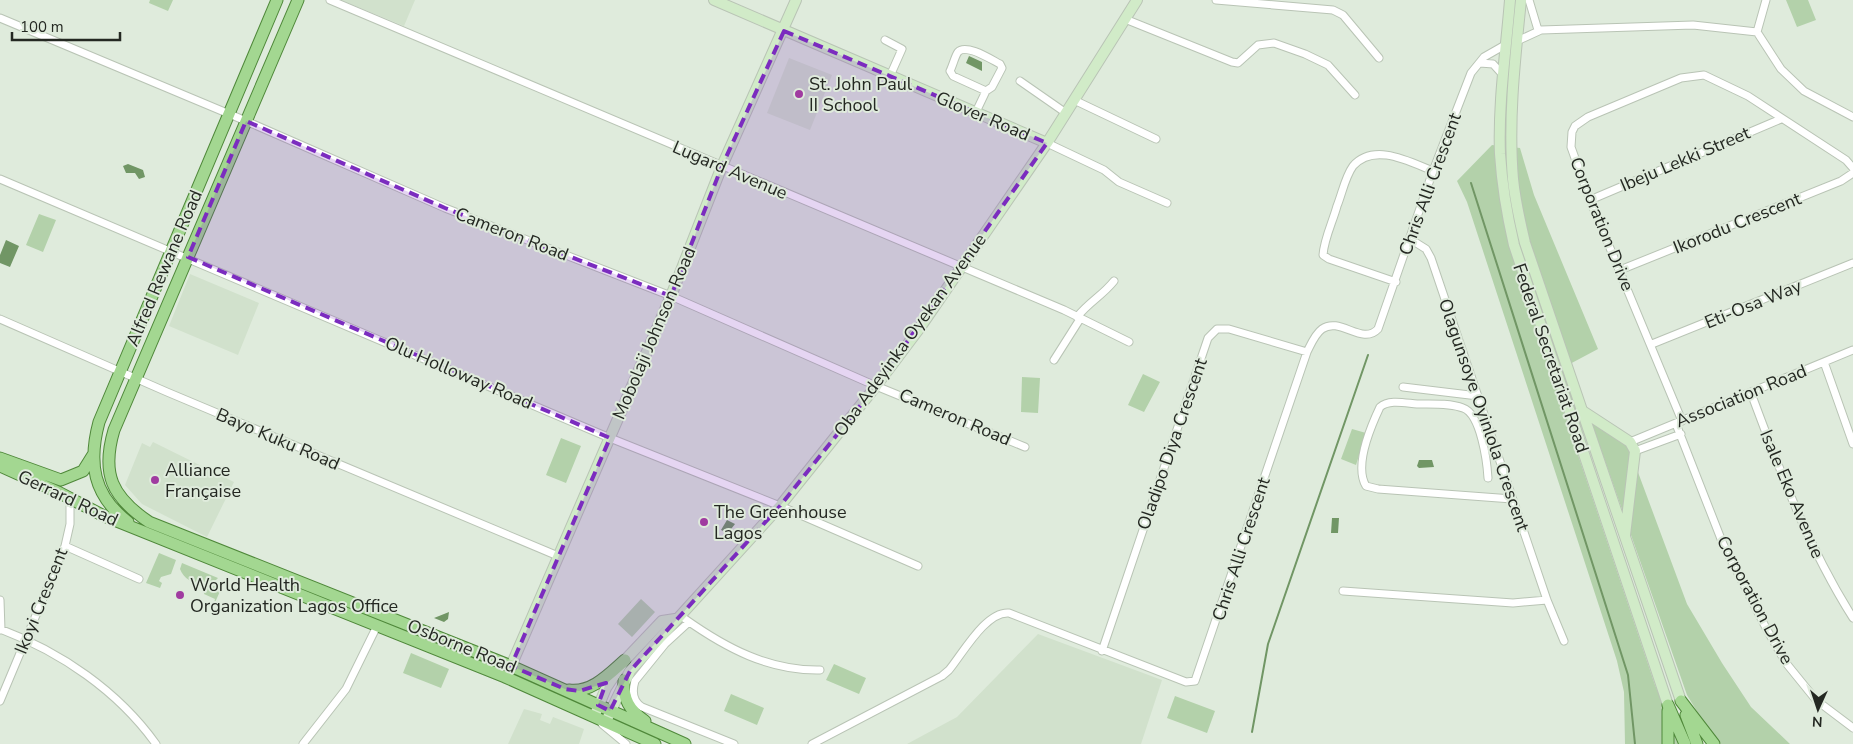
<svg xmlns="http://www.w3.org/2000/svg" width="1853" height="744" font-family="'Nunito Sans',sans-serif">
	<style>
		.built { fill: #d1e1cc }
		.green { fill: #b3d1aa }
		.water { fill: #719665 }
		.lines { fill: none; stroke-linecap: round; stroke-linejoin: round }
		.stream { stroke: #719665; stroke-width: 2 }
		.street-casing { stroke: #b9c4b5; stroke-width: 9 }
		.secondary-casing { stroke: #b9c4b5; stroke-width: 12 }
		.primary-casing { stroke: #4f883a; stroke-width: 13 }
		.street { stroke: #fff; stroke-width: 7 }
		.secondary { stroke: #d1ebc8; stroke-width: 10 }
		.primary { stroke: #a3d791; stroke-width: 11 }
		.marked { fill: #7b2cbf; fill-opacity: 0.2; stroke: #7b2cbf; stroke-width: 4; stroke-dasharray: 10 6; stroke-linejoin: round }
		.poi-dot { fill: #a03ba0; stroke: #dfebdc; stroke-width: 2 }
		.labels { text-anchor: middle; stroke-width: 4; stroke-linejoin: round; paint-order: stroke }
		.poi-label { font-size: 18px; fill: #242822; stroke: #dfebdc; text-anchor: start }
		.street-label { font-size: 18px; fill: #242822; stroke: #dfebdc }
	</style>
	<rect width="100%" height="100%" fill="#dfebdc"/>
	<path class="built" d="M341,0H415L404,26Z
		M789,58L832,75L810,130L767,113Z
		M190,274L259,303L238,355L169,326Z
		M153,442L234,482L207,537L142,504L125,485L142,443L150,447Z
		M1038,634L1162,680L1141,744H907L957,717Z
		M524,709L542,714L540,720L550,724L553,717L584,729L579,744H508Z"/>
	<path class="green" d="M150,0H173L168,11L149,3Z
		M1786,0H1808L1816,20L1797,27Z
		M1492,145L1520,148L1534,195L1598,349L1551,374L1655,685L1679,744H1625L1624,692L1617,661L1467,202L1457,181Z
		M39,214L56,220L43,252L26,245Z
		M1143,374L1160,382L1144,412L1128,405Z
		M1022,377L1040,378L1038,413L1021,412Z
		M1590,418L1626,440L1687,604L1722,663L1751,707L1790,744H1721L1709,731L1687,695Z
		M1352,429L1366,433L1356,465L1341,459Z
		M561,438L581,446L566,483L546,475Z
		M159,553L176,560L171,574L161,577L159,581L162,583L160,588L146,583Z
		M182,563L218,578C208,589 185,584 180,569Z
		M223,580H225L213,607L215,599L204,594L206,588L215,586Z
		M641,599L655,612L632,637L618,624Z
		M411,653L449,669L441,688L403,673Z
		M834,664L866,678L859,694L826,680Z
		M731,694L764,708L757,725L724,711Z
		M1175,696L1215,711L1207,733L1167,718Z"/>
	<path class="water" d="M969,56L982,62V71L966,63Z
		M128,164L143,170L145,177L139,179L135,173H126L123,166Z
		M6,240L19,246L10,267L0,263V255Z
		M1419,460H1432L1434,467L1419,468L1417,466Z
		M1332,518H1339L1338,533H1331Z
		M727,520L735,524L728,533L721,530Z
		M449,612L448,619L444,622L434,618Z"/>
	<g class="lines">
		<path class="stream" d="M1471,183L1628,675L1635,744
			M1252,732L1268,644L1368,355"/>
		<defs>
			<path id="street" d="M330,0L1064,310L1129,342
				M1216,0L1333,10L1343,15L1379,58
				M1529,0L1538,30
				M0,18L246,121L445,208L671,296L876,386L1025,447
				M1125,19L1232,62L1238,63L1258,45L1274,43L1305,54L1328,65L1355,95
				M1757,32L1781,69L1804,91L1853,117
				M1757,32L1766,0
				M885,40L902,49L890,76
				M1517,41L1541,30L1693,25L1757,32
				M1480,63L1493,64L1503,75
				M1020,81L1066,113
				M1074,100L1156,139
				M976,112L986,91L992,87L1002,68L1000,64C992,60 966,43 958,52C955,56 953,65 950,71L953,76L986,91
				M1047,143L1104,170L1119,182L1167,203
				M0,179L610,438L780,506L918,566
				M1590,200L1781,119
				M1410,239L1426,249L1431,258L1547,600L1564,641
				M1620,270L1841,181L1853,173
				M1396,282L1329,259L1323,255C1324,239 1333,221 1337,206C1342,194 1345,177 1353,166C1374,142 1410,162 1433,171
				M1077,317C1090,301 1102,296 1114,281
				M0,319L167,392L558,556
				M1652,344L1853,263
				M1054,360L1080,319
				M1824,362L1853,444
				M1403,387L1478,396
				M1751,393C1780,471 1808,547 1853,618
				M1682,421L1590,200L1571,147L1572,132L1575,126L1588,117L1681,78L1704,75L1748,96L1846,160L1853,168
				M1676,424L1723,544L1766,628L1786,663L1816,700L1853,728
				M1630,442L1853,350
				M1635,451L1681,434
				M1488,478C1487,462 1481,414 1463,408C1450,403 1432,404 1417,404C1405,403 1389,399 1380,407C1371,426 1354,466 1366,486L1378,489L1512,499
				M65,546L139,579
				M1343,591L1513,603L1547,600
				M0,600L1,630
				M685,619C726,648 769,671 820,670
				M689,622L665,644L635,681C632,691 632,701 642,707L734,744
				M0,629C61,652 118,691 156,744
				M1102,651L1208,338L1217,329H1229L1307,352
				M0,701L65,546L70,524V498
				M602,724L626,744
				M303,744L346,689L377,626
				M812,744L942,676L949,670C963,653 986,611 1009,613L1186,682L1195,681L1307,352C1311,344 1315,334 1322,329C1340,316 1362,346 1378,329L1433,171L1471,73L1484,57L1505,45"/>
			<path id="secondary" d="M714,0L1047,143
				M1510,0C1506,51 1498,102 1500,154C1502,185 1507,215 1514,245L1668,705
				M1521,0C1515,59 1508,120 1513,179C1515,200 1520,222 1525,243L1681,701
				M1581,410L1630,442L1635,451L1625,535
				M511,666L671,296L722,166L796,0
				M596,712L606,688L625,660L662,621L675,619
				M608,717L630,671L780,506L876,386L919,329L1047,143L1137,0"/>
			<path id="primary" d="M298,0L114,430C101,474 112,497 149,522L511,666L685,744
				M0,458L61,480L83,471L93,455
				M0,466L58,492L104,516L505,677L655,744
				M128,522C93,495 88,463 99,422L277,0
				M624,680C623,699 629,710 645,721
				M569,690C592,693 609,674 625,660
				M1681,701L1714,744
				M1668,705L1685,744
				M1668,711V744
				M1686,715L1697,744"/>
		</defs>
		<use href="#street" class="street-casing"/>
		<use href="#secondary" class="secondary-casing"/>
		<use href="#primary" class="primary-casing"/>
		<use href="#street" class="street"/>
		<use href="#secondary" class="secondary"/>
		<use href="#primary" class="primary"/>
	</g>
	<path class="marked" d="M784,31L1047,143L876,386L780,506L630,671L610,711L598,705L606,683L579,691L565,689L511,666L610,438L188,257L246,121L445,208L671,296L722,166Z"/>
	<g class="poi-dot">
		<circle cx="799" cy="94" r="5"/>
		<circle cx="155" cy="480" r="5"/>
		<circle cx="704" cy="522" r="5"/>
		<circle cx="180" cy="595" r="5"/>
	</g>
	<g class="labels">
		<g class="poi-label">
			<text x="809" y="90">St. John Paul<tspan x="809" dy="21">II School</tspan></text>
			<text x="165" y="476">Alliance<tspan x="165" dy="21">Française</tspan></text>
			<text x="714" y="518">The Greenhouse<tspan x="714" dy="21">Lagos</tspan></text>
			<text x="190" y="591">World Health<tspan x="190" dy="21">Organization Lagos Office</tspan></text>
		</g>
		<g class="street-label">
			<text transform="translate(983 116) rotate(23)" y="6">Glover Road</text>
			<text transform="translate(1685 159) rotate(-23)" y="6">Ibeju Lekki Street</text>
			<text transform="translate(730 170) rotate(23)" y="6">Lugard Avenue</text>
			<text transform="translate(1430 184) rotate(-70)" y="6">Chris Alli Crescent</text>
			<text transform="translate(1737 223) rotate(-22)" y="6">Ikorodu Crescent</text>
			<text transform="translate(1602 224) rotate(68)" y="6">Corporation Drive</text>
			<text transform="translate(512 234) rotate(21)" y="6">Cameron Road</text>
			<text transform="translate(164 268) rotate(-67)" y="6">Alfred Rewane Road</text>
			<text transform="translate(1753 304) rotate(-22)" y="6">Eti-Osa Way</text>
			<text transform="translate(654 333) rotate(-67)" y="6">Mobolaji Johnson Road</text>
			<text transform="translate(910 335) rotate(-54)" y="6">Oba Adeyinka Oyekan Avenue</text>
			<text transform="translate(1551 358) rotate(71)" y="6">Federal Secretariat Road</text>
			<text transform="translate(459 373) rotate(23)" y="6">Olu Holloway Road</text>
			<text transform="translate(1741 396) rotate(-22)" y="6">Association Road</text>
			<text transform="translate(1484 415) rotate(71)" y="6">Olagunsoye Oyinlola Crescent</text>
			<text transform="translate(955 417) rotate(23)" y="6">Cameron Road</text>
			<text transform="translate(278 439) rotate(23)" y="6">Bayo Kuku Road</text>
			<text transform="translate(1172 444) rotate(-71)" y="6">Oladipo Diya Crescent</text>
			<text transform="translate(1792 494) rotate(67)" y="6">Isale Eko Avenue</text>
			<text transform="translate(68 498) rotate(25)" y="6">Gerrard Road</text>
			<text transform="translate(1241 549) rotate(-72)" y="6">Chris Alli Crescent</text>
			<text transform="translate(1755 600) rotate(62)" y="6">Corporation Drive</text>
			<text transform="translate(41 601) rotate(-68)" y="6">Ikoyi Crescent</text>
			<text transform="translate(462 646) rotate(22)" y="6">Osborne Road</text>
		</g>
	</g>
	<g transform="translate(1818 709) rotate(183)" stroke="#dfebdc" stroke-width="4" paint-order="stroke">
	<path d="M0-4L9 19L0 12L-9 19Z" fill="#242822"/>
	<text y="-8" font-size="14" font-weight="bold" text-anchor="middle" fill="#242822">N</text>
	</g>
	<path d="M12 32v8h108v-8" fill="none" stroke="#242822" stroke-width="2.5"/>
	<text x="20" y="32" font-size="15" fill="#242822" stroke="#dfebdc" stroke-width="4" paint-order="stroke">100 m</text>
</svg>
